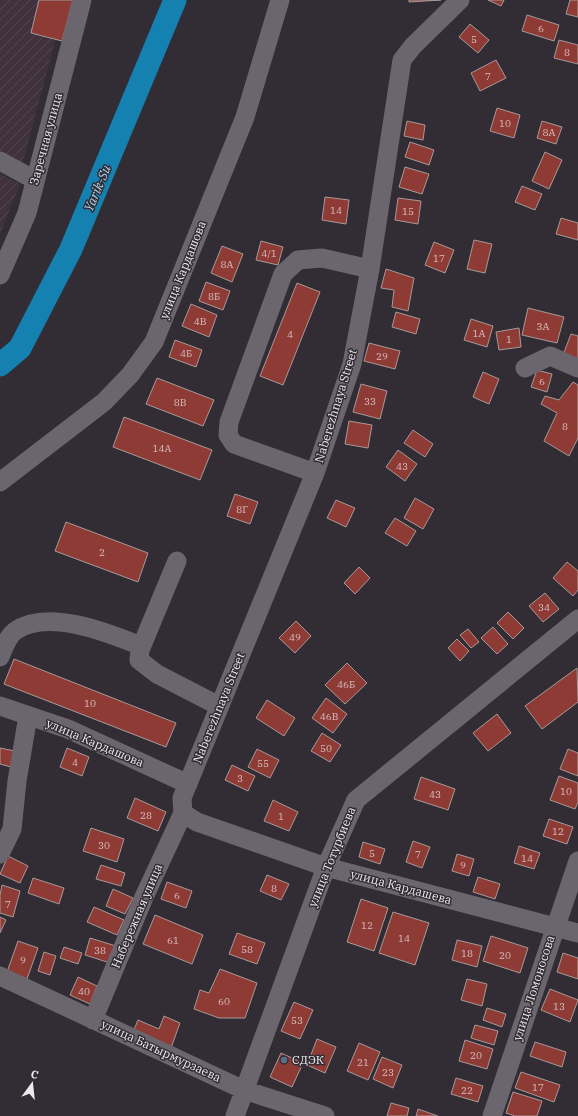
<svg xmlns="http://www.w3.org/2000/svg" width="578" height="1116" font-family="'IBM Plex Serif',serif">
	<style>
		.industrial { fill: url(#industrial-furrows) }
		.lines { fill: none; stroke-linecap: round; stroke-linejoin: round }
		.river { stroke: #1481b1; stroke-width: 23 }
		.building { fill: #8f3b35; stroke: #a69a99 }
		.minor { stroke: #6b656d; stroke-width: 19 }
		.service-dot { fill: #5c6f8a; stroke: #322d34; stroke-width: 1.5 }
		.labels { text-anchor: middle; stroke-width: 3; stroke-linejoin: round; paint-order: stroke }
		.number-label { font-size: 10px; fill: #d6bec0 }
		.street-label { font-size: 12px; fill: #edeaee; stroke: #322d34 }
		.poi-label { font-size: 12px; fill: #edeaee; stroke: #322d34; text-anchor: start }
		.water-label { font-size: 13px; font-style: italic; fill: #abd6f0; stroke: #322d34 }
	</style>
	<defs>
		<pattern id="industrial-furrows" width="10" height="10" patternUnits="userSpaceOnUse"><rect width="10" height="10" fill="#40313e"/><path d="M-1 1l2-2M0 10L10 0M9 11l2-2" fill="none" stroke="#534551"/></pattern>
	</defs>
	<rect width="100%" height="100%" fill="#322d34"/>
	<path class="industrial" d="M0,0H66L21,169L0,158Z
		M0,174L20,184L0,234Z"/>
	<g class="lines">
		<path class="river" d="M0,365L20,348L71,249L175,0"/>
	</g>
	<path class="building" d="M39,0H73L62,41L31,33Z
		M409,0H441L409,2Z
		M488,0H504L501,6Z
		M570,0H578V17L566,14Z
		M527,15L559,25L554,41L522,31Z
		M470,24L489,40L478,53L459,37Z
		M559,40L578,45V64L554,58Z
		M496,60L506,78L480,91L471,73Z
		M497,108L520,115L514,138L490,131Z
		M407,121L425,125L423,140L404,136Z
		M542,121L562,127L556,144L537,138Z
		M410,142L434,150L429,165L405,157Z
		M545,152L562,160L549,189L532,181Z
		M405,167L429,174L422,194L399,187Z
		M522,186L542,194L535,210L515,202Z
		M325,197L349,200L346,224L322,220Z
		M398,198L421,201L418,224L395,220Z
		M561,218L578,223V240L556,234Z
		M474,240L492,244L485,273L467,269Z
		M261,241L283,247L278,265L256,260Z
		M434,242L454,250L445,273L425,265Z
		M222,246L243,254L232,282L211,273Z
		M386,269L414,278L408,311L392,307L394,290L381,288Z
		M206,282L230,291L223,310L199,301Z
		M297,283L320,292L283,385L260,376Z
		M191,304L217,315L209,337L182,326Z
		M528,308L564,317L557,343L522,335Z
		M396,312L420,319L416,334L392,327Z
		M471,319L493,326L487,347L464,340Z
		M519,328L521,347L499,350L496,332Z
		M571,334L578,336V361L563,355Z
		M175,340L202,350L196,367L169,357Z
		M369,343L400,351L395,369L364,361Z
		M537,370L552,374L547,392L531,387Z
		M483,372L499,379L489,404L473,397Z
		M157,378L214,400L203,426L146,404Z
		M573,382L578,385V438L569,456L544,441L557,413L541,404L545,396L559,400Z
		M361,384L387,391L380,419L353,412Z
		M124,417L212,450L200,480L113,447Z
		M349,421L372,425L368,448L345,444Z
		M413,430L433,444L425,457L404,443Z
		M398,450L417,464L405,481L386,467Z
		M235,494L258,502L250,524L227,516Z
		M415,498L434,509L423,529L404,518Z
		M336,500L355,508L346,527L327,518Z
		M395,518L416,531L407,546L385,533Z
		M66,522L148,553L138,582L55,551Z
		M567,562L578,571V590L573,596L553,578Z
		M359,567L370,578L355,594L344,583Z
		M545,593L559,609L543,622L529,606Z
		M508,612L524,628L513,639L497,623Z
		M296,621L311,636L295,653L279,638Z
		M493,627L508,644L497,654L481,638Z
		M468,629L479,642L471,648L460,635Z
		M457,639L469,651L460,661L448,648Z
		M14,659L176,723L166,747L4,684Z
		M347,663L367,683L345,704L325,685Z
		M577,668L578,702L542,729L525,706Z
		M326,698L347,714L333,733L312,718Z
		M267,700L295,718L284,736L256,718Z
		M497,714L511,733L488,751L473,733Z
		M322,733L341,745L330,762L311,751Z
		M0,748L15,751L11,767L0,764Z
		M67,748L89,757L82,776L60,767Z
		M257,749L279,760L270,778L248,767Z
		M568,749L578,753V776L560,769Z
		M232,765L255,776L248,791L225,780Z
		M559,776L578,783V802L575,809L550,800Z
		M421,777L455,789L448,810L414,799Z
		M135,798L166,812L158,831L127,818Z
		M273,800L298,812L289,831L264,821Z
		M549,819L573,827L567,844L543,836Z
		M91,828L124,839L117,862L83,851Z
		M413,841L430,847L422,868L406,862Z
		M363,842L385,849L380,864L359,857Z
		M519,846L540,853L534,869L514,863Z
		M457,854L474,859L469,876L452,871Z
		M8,856L28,866L20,883L0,874Z
		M101,865L125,873L121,886L96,879Z
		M267,875L289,884L281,900L260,891Z
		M478,877L500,884L495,899L473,892Z
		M33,878L64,888L59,904L28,893Z
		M167,882L192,891L186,908L161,899Z
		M2,885L20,891L13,917L0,913V895Z
		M113,889L133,898L125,914L106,906Z
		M361,899L388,908L374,951L347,942Z
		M94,907L124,920L117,935L87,922Z
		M393,912L429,923L415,965L379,953Z
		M155,915L203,935L192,964L143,944Z
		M0,917L6,920L0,933Z
		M237,933L265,943L257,964L229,954Z
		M491,936L528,948L520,973L483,961Z
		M90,938L116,946L110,963L85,955Z
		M457,940L482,946L477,967L452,960Z
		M18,941L38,948L27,979L7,972Z
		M64,947L82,953L78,964L60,958Z
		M44,952L56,956L50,975L38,971Z
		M563,953L578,958V979L557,972Z
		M220,969L257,983L245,1018H219L194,1009L200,990L209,993Z
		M78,977L97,986L90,1004L70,995Z
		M467,979L487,984L482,1006L461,1000Z
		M550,989L578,1000L570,1022L541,1010Z
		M294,1002L313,1010L300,1039L281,1031Z
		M487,1008L506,1014L502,1027L483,1020Z
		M164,1016L180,1023L171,1048L133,1032L138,1020L159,1029Z
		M475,1025L498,1031L494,1045L471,1038Z
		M317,1039L336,1047L325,1073L307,1065Z
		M465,1040L493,1049L487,1069L459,1061Z
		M535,1042L566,1052L562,1067L530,1056Z
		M359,1043L380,1052L368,1080L347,1071Z
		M281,1053L303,1063L292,1087L270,1077Z
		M382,1057L402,1065L393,1088L373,1079Z
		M521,1072L560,1085L554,1102L515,1088Z
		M456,1078L483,1086L478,1102L451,1094Z
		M513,1092L542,1101L537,1116H515L506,1113Z
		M391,1103L409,1108L407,1116H387Z
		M418,1109L438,1116H416Z"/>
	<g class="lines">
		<path class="minor" d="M0,161L35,180
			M0,275L27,213L82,0
			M525,368L550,356L578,368
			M315,473L234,444L228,435L229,422L283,274L298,260L322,258L370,269
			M0,482L104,402L130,375L154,342L245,117L280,0
			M177,561L140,650L139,660L157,674L219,706
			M0,657C4,648 7,637 15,631C47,608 109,633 141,646
			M0,706L68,729L188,784
			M183,813L197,822L326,867L578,933
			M0,854L12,829L17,781L28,716
			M0,976L244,1090L325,1116
			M93,1020L144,897L183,813L182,798L315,473L352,364L370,269L402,60L413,46L460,0
			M235,1116L326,867L356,800L578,619
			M492,1116L578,861"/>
	</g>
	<circle class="service-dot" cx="284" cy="1060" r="4"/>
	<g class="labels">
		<g class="number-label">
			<text x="541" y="32">6</text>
			<text x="474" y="43">5</text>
			<text x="567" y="56">8</text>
			<text x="488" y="80">7</text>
			<text x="505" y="127">10</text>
			<text x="549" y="136">8А</text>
			<text x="336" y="214">14</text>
			<text x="408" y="215">15</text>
			<text x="269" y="257">4/1</text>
			<text x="439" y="262">17</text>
			<text x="227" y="268">8А</text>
			<text x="214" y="300">8Б</text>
			<text x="200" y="325">4В</text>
			<text x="543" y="330">3А</text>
			<text x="479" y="337">1А</text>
			<text x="290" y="338">4</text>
			<text x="509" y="343">1</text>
			<text x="186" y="357">4Б</text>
			<text x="382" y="360">29</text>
			<text x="542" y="385">6</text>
			<text x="370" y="405">33</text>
			<text x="180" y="406">8В</text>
			<text x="565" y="430">8</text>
			<text x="162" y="452">14А</text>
			<text x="402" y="470">43</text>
			<text x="242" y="513">8Г</text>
			<text x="102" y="556">2</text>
			<text x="544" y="611">34</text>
			<text x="295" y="641">49</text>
			<text x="346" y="688">46Б</text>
			<text x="90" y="707">10</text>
			<text x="329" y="720">46В</text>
			<text x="326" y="752">50</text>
			<text x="75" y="766">4</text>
			<text x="263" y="767">55</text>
			<text x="240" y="782">3</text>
			<text x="566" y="795">10</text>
			<text x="435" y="798">43</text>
			<text x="146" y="819">28</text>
			<text x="281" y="820">1</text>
			<text x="558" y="835">12</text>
			<text x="104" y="849">30</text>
			<text x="372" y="857">5</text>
			<text x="418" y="858">7</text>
			<text x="527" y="862">14</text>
			<text x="463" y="869">9</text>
			<text x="274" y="892">8</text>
			<text x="177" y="899">6</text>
			<text x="8" y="908">7</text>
			<text x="367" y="929">12</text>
			<text x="404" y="942">14</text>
			<text x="173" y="944">61</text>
			<text x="247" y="953">58</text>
			<text x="100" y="954">38</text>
			<text x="467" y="957">18</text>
			<text x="505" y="959">20</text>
			<text x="23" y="964">9</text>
			<text x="84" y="995">40</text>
			<text x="224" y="1005">60</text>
			<text x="559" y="1010">13</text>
			<text x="297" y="1024">53</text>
			<text x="476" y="1059">20</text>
			<text x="363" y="1066">21</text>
			<text x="388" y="1076">23</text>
			<text x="538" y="1091">17</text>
			<text x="467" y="1094">22</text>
		</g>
		<g class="street-label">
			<text transform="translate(46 139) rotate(-75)" y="4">Заречная улица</text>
			<text transform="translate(183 270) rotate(-68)" y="4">улица Кардашова</text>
			<text transform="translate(336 406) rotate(-73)" y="4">Naberezhnaya Street</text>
			<text transform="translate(219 708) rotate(-68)" y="4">Naberezhnaya Street</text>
			<text transform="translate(95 743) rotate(23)" y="4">улица Кардашова</text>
			<text transform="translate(332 857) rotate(-68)" y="4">улица Тотурбиева</text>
			<text transform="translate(401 887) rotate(15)" y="4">улица Кардашева</text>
			<text transform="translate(137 916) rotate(-67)" y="4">Набережная улица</text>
			<text transform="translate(534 988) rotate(-72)" y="4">улица Ломоносова</text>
			<text transform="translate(161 1051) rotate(25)" y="4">улица Батырмурзаева</text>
		</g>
		<g class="poi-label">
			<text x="292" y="1064">СДЭК</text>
		</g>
		<g class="water-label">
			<text transform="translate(97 188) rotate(-67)" y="5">Yarik-Su</text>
		</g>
	</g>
	<g transform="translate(32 1084) rotate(15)" stroke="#322d34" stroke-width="3" paint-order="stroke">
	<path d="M0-3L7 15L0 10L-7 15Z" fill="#edeaee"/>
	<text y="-6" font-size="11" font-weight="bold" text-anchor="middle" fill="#edeaee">С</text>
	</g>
</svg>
